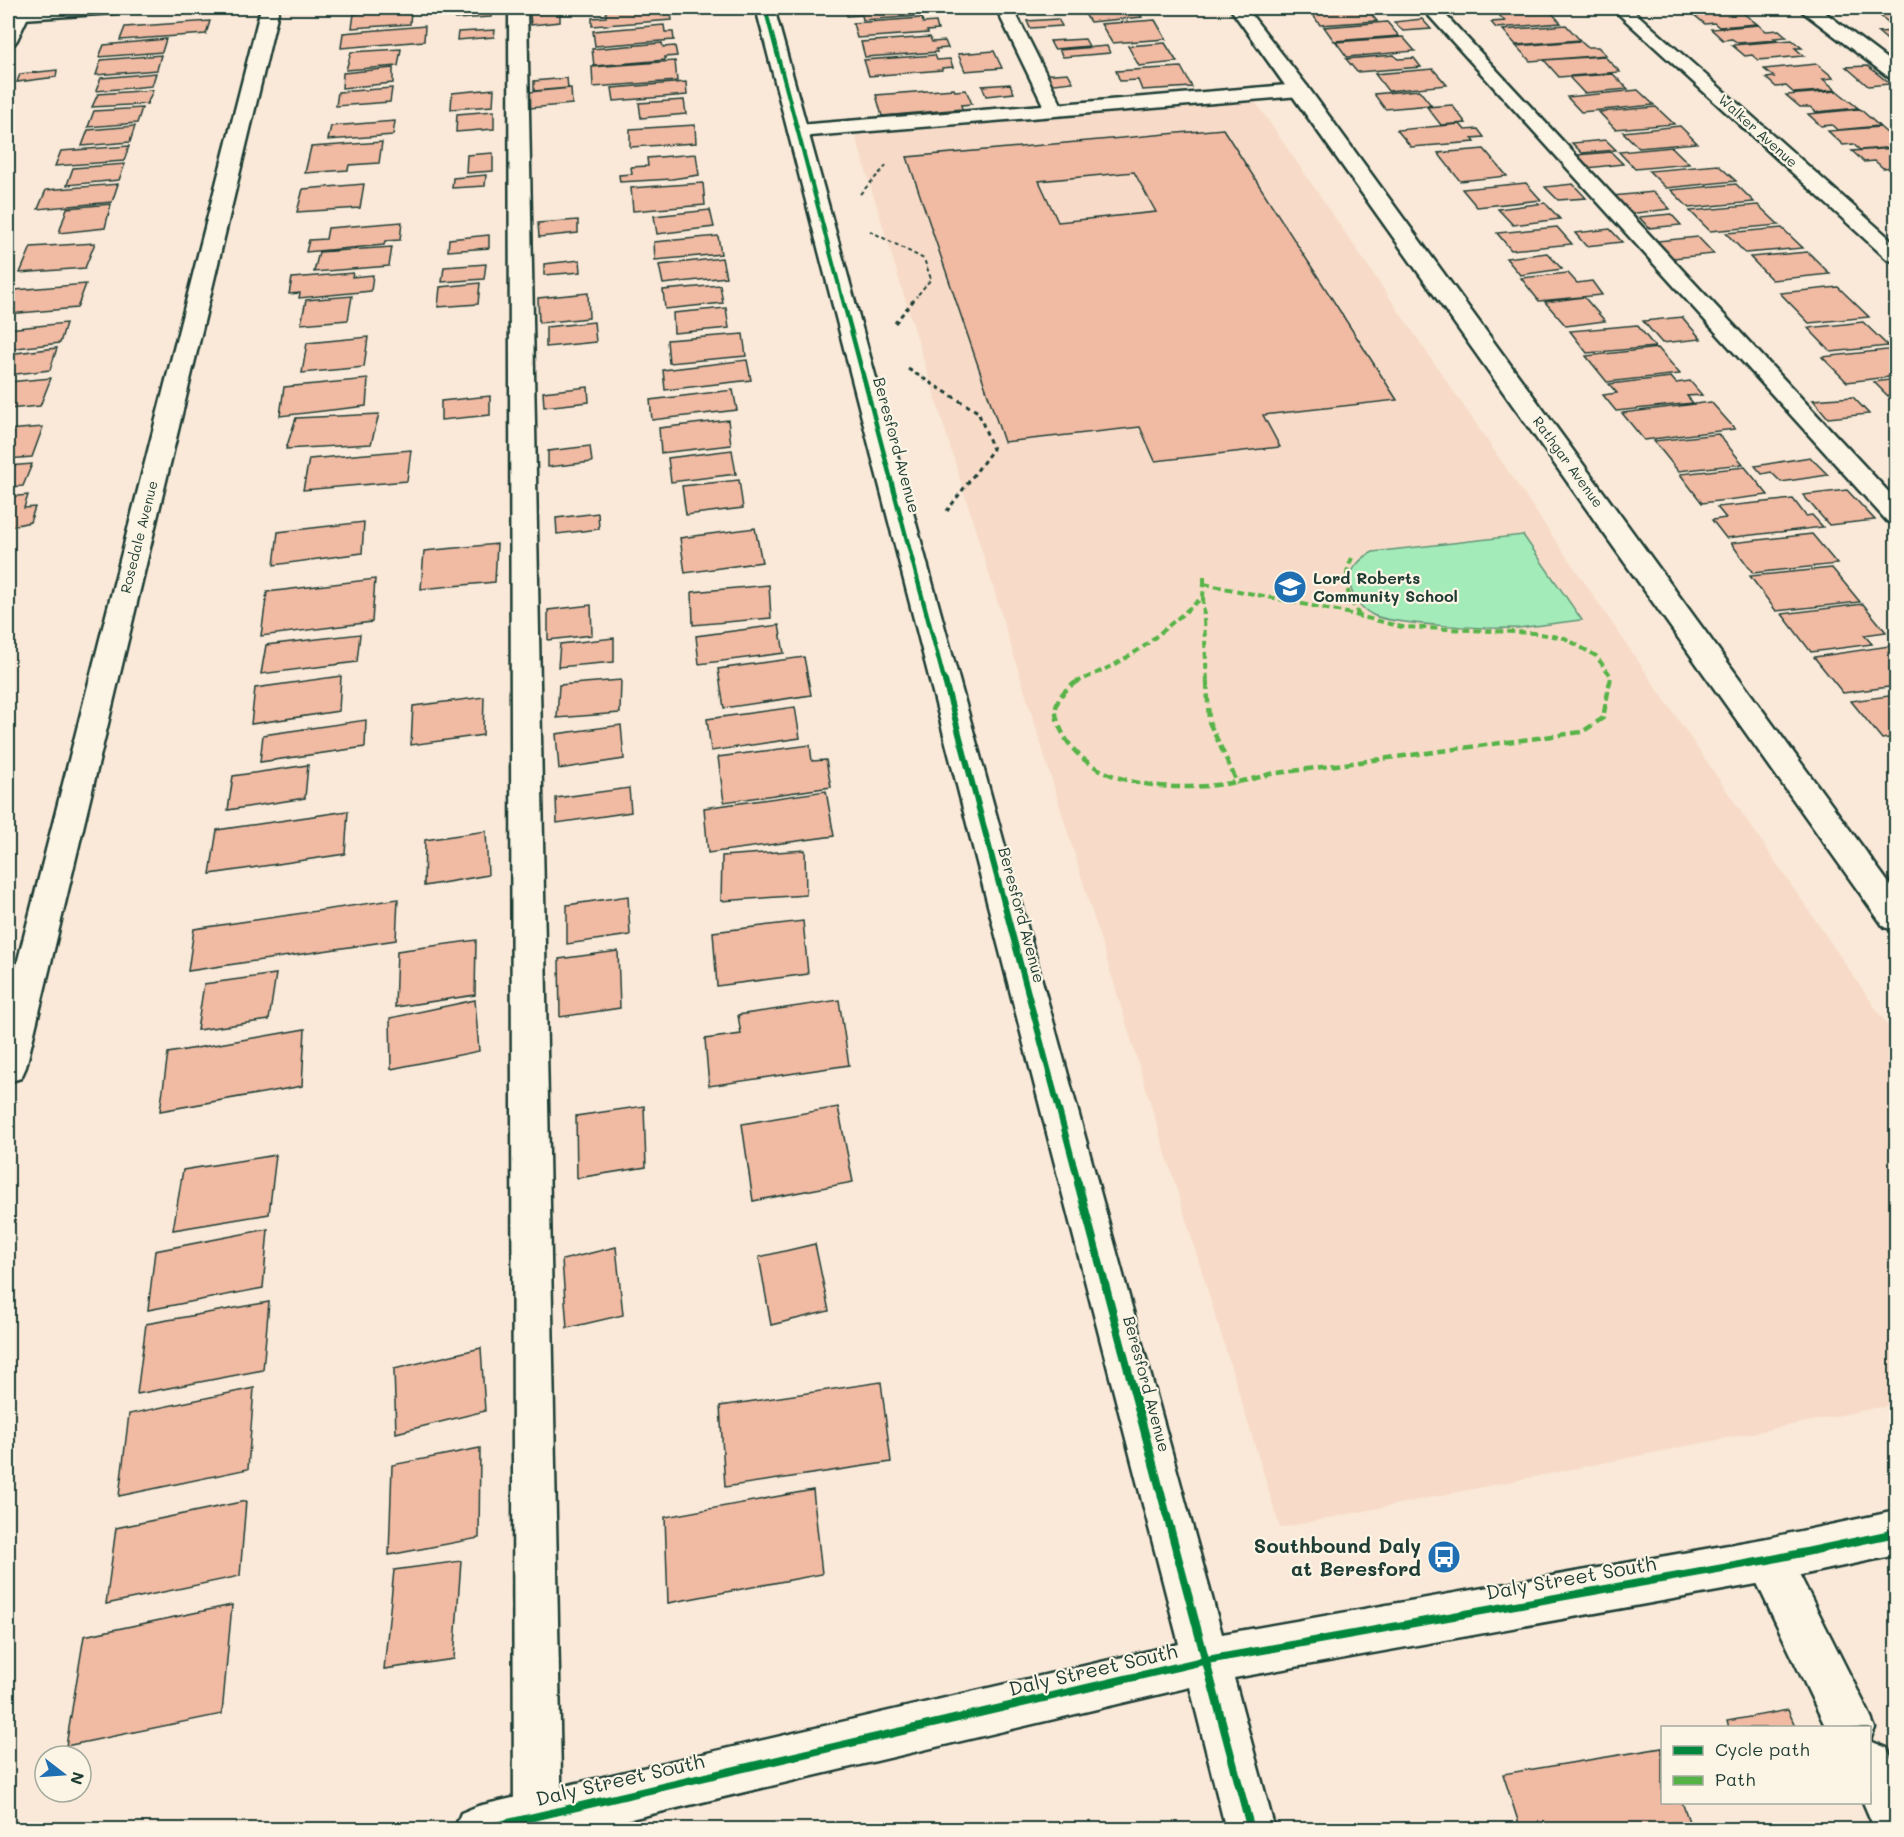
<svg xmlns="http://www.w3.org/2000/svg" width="1904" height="1837" font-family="Mali,sans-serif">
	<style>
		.built { fill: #f7dbc8 }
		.green { fill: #a3ebb9; stroke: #619476; stroke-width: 1.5 }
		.building { fill: #f0baa3; stroke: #1f3d34; stroke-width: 1.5; fill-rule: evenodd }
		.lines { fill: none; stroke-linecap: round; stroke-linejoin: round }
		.lane-casing { stroke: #1f3d34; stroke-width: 5 }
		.street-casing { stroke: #1f3d34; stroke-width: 5 }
		.path-far1 { stroke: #1f3d34; stroke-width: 2; stroke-dasharray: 4 3; stroke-linecap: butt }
		.path { stroke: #1f3d34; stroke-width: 3; stroke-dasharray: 4.5 4; stroke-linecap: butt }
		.lane { fill: #fcf5e5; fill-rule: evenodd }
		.street { fill: #fcf5e5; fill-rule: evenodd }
		.quiet-far1 { stroke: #55b346; stroke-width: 4; stroke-dasharray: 7 4; stroke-linecap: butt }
		.quiet { stroke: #55b346; stroke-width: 4.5; stroke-dasharray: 9 4.5; stroke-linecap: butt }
		.cycleway-far3-casing { stroke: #fcf5e5; stroke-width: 6 }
		.cycleway-far2-casing { stroke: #fcf5e5; stroke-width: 8 }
		.cycleway-far1-casing { stroke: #fcf5e5; stroke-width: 10 }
		.cycleway-casing { stroke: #fcf5e5; stroke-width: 11 }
		.cycleway-far3 { stroke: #00873e; stroke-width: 4 }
		.cycleway-far2 { stroke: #00873e; stroke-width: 4.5 }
		.cycleway-far1 { stroke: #00873e; stroke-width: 6 }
		.cycleway { stroke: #00873e; stroke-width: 8 }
		.labels { text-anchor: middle; stroke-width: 4.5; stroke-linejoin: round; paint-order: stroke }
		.far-street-label { font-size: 14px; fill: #1f3d34; stroke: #fcf5e5 }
		.street-label { font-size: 16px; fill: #1f3d34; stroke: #fcf5e5 }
		.poi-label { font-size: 16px; font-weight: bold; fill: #1f3d34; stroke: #fcf5e5; text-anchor: start }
		.near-poi-label { font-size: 20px; font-weight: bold; fill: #1f3d34; stroke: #fcf5e5; text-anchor: end }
		.near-street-label { font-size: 20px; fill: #1f3d34; stroke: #fcf5e5 }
	</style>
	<rect width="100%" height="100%" fill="#fae9d8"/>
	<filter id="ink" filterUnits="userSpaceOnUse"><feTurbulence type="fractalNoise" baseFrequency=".0167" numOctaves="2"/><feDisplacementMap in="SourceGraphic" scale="12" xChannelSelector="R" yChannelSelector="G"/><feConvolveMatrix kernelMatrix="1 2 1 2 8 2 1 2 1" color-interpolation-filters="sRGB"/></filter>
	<g filter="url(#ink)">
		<path class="built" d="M1255,101L1896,1038V1404L1280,1528L855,135Z"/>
		<path class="green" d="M1523,535L1582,620C1561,622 1540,626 1518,628C1494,629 1392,625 1373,615C1361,609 1351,596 1350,583C1349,569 1362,557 1373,552Z"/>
		<path class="building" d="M491,8V17L455,19L456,9Z
			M627,8H670L672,20L592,26V18L606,17V9Z
			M845,8H929L931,12L919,13L920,16L863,20L862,15L847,16Z
			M1081,8H1136L1142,17L1090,22Z
			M1366,8L1377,21L1320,25L1310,11Z
			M1479,8H1532L1483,12Z
			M1683,8H1737L1739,9L1689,13Z
			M411,9L410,24L352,28L354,14Z
			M1548,9L1561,23L1496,28L1491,22L1505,21L1497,13Z
			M1739,10L1757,24L1719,27L1714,23L1705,24L1693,14Z
			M560,12V22L531,25L530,14Z
			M1896,13V28L1879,15Z
			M922,18L923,23L936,22L938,30L927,31L928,33L857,38L853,23Z
			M1058,19L1062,26L1030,28L1027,21Z
			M1422,19L1431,29L1403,31L1394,22Z
			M1155,20L1166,39L1112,43L1101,24Z
			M210,21L206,34L120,40L125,27Z
			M1387,22L1399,36L1334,41L1324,27Z
			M664,25L665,32H673L674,40L595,46L593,31Z
			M1566,25L1580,40L1516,45L1503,30Z
			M1759,25L1766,31L1779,30L1787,37L1774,38L1777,40L1738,43L1732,39L1723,40L1711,29Z
			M425,26L424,41L341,48L343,33Z
			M495,30L494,37L457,40L458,32Z
			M1896,31V44H1892L1878,32Z
			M930,37L932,42L945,41L948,48L936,49L937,52L865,57L861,42Z
			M1403,37L1415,51L1347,57L1336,42Z
			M166,39L162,52L99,57L104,45Z
			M1085,39L1089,46L1054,49L1050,41Z
			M1792,40L1802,48H1795L1804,56L1758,60L1752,55L1745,56L1732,45Z
			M1580,41L1587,47H1598L1606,55L1530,61L1516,46Z
			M662,43L663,47L675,46L677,56L665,57V60L594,66L592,49Z
			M1165,43L1177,62L1139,66L1128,46Z
			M1107,46L1110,53L1063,57L1059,50Z
			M401,49L398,66L346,70L351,52Z
			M994,51L1002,68L965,71L958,54Z
			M161,55L157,70L96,75L101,60Z
			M935,55L937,60L950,59L953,67L942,68V70L869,76L864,60Z
			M1394,55L1398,59L1414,58L1421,67L1357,72L1346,59Z
			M1604,56L1620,72L1559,77L1544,60Z
			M675,61L677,81L593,87L592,67Z
			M1817,64L1834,78L1823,79L1836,90L1794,93L1786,86L1776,87L1766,78L1774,77L1764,69Z
			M1868,66L1890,84L1868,86L1846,67Z
			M1181,67L1192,87L1142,90L1138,80L1120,81L1116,71Z
			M393,68V83L342,88L343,73Z
			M1433,69L1447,85L1388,91L1375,74Z
			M57,70L56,77L17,82L20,74Z
			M156,73L152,86L96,91L101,78Z
			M1068,73L1073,82L1046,85L1041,75Z
			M1613,74L1628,89L1584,93L1569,77Z
			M567,78L568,88L534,91V81Z
			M686,82L687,95L614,101L612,88Z
			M1010,84L1014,93L986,96L982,86Z
			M392,88L390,102L336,106L338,92Z
			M571,88L572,104L530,108L529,92Z
			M494,89L493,106L451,109L452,93Z
			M954,89L955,91L966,90L972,104L961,105L962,109L882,116L876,95Z
			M153,90L147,104L92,107L98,94Z
			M1419,90L1431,105L1385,109L1374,94Z
			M1638,90L1654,105L1581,112L1567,97Z
			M1837,91L1858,108L1816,112L1810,107H1800L1786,95Z
			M684,100L686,114L641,118L639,103Z
			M1452,105L1466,123L1441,125L1427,107Z
			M1656,107L1674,124L1615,129L1599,112Z
			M142,108L137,123L88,127L94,111Z
			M1860,109L1879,126L1837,130L1832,125L1821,126L1808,114Z
			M494,111V129L456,132L457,114Z
			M395,121L393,135L328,140L331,126Z
			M1460,124L1465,130L1478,129L1484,137L1472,138L1475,142L1411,147L1397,130Z
			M695,125L696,143L630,147V129Z
			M135,126L130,142L82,146L88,130Z
			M1680,126L1697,143L1639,148L1623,132Z
			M1880,127L1896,141V147L1860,150L1853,144L1843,145L1828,131Z
			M1223,129L1397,400L1263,415L1280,447L1155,461L1140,427L1004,442L907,157ZM1134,172L1156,212L1058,222L1039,181Z
			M1606,140L1616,150L1582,153L1572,143Z
			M382,142L379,163L349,165L348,170L305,173L311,147Z
			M129,146L124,161L55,166L61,151Z
			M1672,147L1689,164L1635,169L1619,152Z
			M1896,148V167L1883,168L1875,161L1864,162L1852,151Z
			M1484,149L1507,176L1460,181L1438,153Z
			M1611,152L1623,164L1587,168L1576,155Z
			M493,153V171L466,173L467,155Z
			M696,154L699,175L672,179L620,182L619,175L632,174L631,167L648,166L647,158Z
			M125,164L119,180L67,185L73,168Z
			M1718,165L1736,181L1666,188L1649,171Z
			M486,175L485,186L452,188L453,178Z
			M703,183L705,205L633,211L631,188Z
			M1526,183L1541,200L1477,207L1462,189Z
			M118,184L112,202L38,209L46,190Z
			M364,184L360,208L297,212L303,189Z
			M1573,184L1586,198L1558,200L1545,187Z
			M1736,184L1754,202L1689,208L1671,190Z
			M1654,192L1670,209L1628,214L1611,196Z
			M1545,203L1560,219L1513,225L1498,209Z
			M111,204L105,228L59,233L67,208Z
			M1758,205L1779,225L1710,231L1690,211Z
			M710,210L714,227L657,234L654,216Z
			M1671,214L1681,225L1649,228L1639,217Z
			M578,220V233L539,237L538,223Z
			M402,222L400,240L385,241L384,245L306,252L309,240L326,239L328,228Z
			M1557,227L1572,244L1511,250L1497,233Z
			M1782,228L1803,248L1745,253L1726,233Z
			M1610,229L1622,242L1586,246L1575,233Z
			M489,235V248L448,251L449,239Z
			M718,236L721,254L655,260L654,242Z
			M1698,237L1714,254L1673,258L1657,241Z
			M95,243L85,268L20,273L31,247Z
			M392,247L389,266L314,272L319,252Z
			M1808,252L1830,274L1772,280L1750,257Z
			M1547,253L1562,269L1520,275L1506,258Z
			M722,258L726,277L663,284L659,265Z
			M580,260L581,272L544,275V264Z
			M486,264L484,279L442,282L444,267Z
			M353,273L352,277L373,275L371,291L299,298L300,293L289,294L292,278Z
			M1568,273L1577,283L1592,281L1602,295L1539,301L1521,278Z
			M480,283L478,304L438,307L440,287Z
			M86,284L77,308L8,314V307L15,290Z
			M720,285L723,303L665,309L663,290Z
			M1838,287L1869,317L1809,323L1780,293Z
			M588,293L589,318L539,323L538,298Z
			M352,296L348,320L301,324L306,300Z
			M1584,297L1605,321L1566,326L1545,302Z
			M726,308L729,328L674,333L673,313Z
			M1682,317L1701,339L1662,343L1643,321Z
			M594,322L596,342L546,347V327Z
			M1863,322L1888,346L1831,352L1808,328Z
			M66,323L60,343L8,349V329Z
			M1637,325L1655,347L1587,353L1570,331Z
			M743,334L746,356L669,363L667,340Z
			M368,337L364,367L302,373L307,343Z
			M57,348L50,370L8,375V354Z
			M1658,348L1680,374L1607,382L1586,356Z
			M1896,349V376L1847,382L1822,357Z
			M747,360L751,380L665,390L663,370Z
			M1671,377L1676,383L1690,381L1702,395L1687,396L1693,403L1616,411L1603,395L1617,393L1609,384Z
			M51,378L40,406L8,409V382Z
			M368,379L366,406L280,416L284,387Z
			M1896,379V401H1893L1874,382Z
			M588,387L589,402L544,407L543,392Z
			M733,390L737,410L652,420L650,400Z
			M490,396V415L441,420V401Z
			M1853,397L1869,414L1828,418L1813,400Z
			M1711,402L1735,429L1644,440L1622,413Z
			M379,414L371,444L286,449L296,418Z
			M728,420L731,445L661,453L659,428Z
			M43,427L32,457L8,459V430Z
			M1718,434L1743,464L1678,471L1654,441Z
			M590,446L592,462L548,467V451Z
			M411,450L407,481L303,490L309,459Z
			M732,450L736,474L671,482L668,458Z
			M1810,457L1828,475L1781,482L1771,472L1762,474L1755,466Z
			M32,464L23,486L8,487V466Z
			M1745,467L1768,495L1702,503L1680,474Z
			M739,480L743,508L686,515L682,486Z
			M1847,490L1875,520L1829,525L1803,495Z
			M28,495L24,508L35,507L30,522L8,527V497Z
			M1793,499L1806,516L1812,515L1823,527L1726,538L1712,520L1726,518L1717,507Z
			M598,513L599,529L557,534L556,518Z
			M364,522L362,553L274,565L278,532Z
			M755,528L762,562L685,573L680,538Z
			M1812,534L1837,564L1753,573L1731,543Z
			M497,544L495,582L421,589L424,551Z
			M1832,568L1860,602L1776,611L1750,576Z
			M375,579L372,622L261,636L267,592Z
			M769,585L771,618L693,625L692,592Z
			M1863,604L1886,632L1864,635L1872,644L1811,652L1782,614Z
			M591,605L592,635L548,640V610Z
			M779,625L784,653L699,664L696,636Z
			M360,634L357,662L261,674L266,645Z
			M614,638V662L558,667L560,644Z
			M1896,645V686L1843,693L1814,657Z
			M804,657L811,695L724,708L718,669Z
			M341,676L339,711L251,724L255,688Z
			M621,680L620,713L557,718L559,685Z
			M1896,695V737L1882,739L1851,701Z
			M484,697L483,735L411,745L413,706Z
			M795,707L800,738L711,751L707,719Z
			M366,720L365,747L260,762L263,735Z
			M621,725L624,759L559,769L556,734Z
			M810,745L812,761L826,760L831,787L724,802L718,757Z
			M308,765L305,798L228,810L233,776Z
			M629,788L631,812L557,823L556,798Z
			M826,791L834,836L708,853L704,808Z
			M348,811L345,854L210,874L217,830Z
			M486,831L488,875L424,886L425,840Z
			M805,850L806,895L721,901L722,856Z
			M628,896L630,935L567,944V905Z
			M398,899L396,940L188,971L194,929Z
			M803,921L808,974L717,986L713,932Z
			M476,940L475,995L395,1007L397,951Z
			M618,951L620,1008L560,1017L559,959Z
			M276,974L269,1020L197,1030L204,984Z
			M475,1000L479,1051L391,1069L390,1018Z
			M839,1000L849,1065L709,1086L705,1039L741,1034L738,1015Z
			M305,1029L302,1086L160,1111L168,1053Z
			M644,1106L646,1167L577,1178L576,1116Z
			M838,1107L853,1182L753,1201L742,1124Z
			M276,1155L269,1214L173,1230L183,1170Z
			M268,1229L263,1288L148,1310L155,1251Z
			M815,1244L829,1311L771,1325L759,1257Z
			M616,1247L623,1315L567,1328L562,1260Z
			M269,1302L263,1370L137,1394L146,1324Z
			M481,1348L485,1411L396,1433L394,1369Z
			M881,1382L891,1462L725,1487L720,1406Z
			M254,1388L248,1469L119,1496L129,1414Z
			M480,1448L479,1538L389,1555L392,1465Z
			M813,1490L822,1574L668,1603L665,1517Z
			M246,1501L240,1576L106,1604L116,1528Z
			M461,1561L454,1659L384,1669L394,1570Z
			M232,1605L222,1714L66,1746L84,1636Z
			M1788,1710L1796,1728H1729L1727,1721Z
			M1662,1748V1802H1682L1692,1830H1521L1503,1774Z"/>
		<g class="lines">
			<defs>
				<path id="lane" d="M14,8H32L17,40L14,44L8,45V22Z
					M509,8H527L562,1830H514Z
					M996,8H1013L1061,104L1300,84L1307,86L1309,90L1307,94L1300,96L798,137L791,135L788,131L791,127L798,125L1043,105Z
					M1422,8H1439L1896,500V523L1887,521Z
					M1801,8H1819L1896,66V79L1890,78L1803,12Z
					M1768,1538L1784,1544L1868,1711L1875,1728L1870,1740V1728H1826L1746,1560L1752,1544Z
					M1870,1741L1887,1748L1896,1768V1830H1875L1863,1802H1870Z"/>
				<path id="street" d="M43,8H123L120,12L114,13L8,20V10Z
					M261,8H279L26,1067L21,1078L8,1082V999Z
					M756,8H774L1222,1634L1768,1538L1896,1511V1555L1768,1582L1234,1678L1275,1830H1226L1190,1687L584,1830H454L461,1813L478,1806L1179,1644Z
					M1230,8H1246L1307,86L1896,893V931L1884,927Z
					M1612,8H1630L1896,244V261L1888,260Z"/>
			</defs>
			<use href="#lane" class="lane-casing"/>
			<use href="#street" class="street-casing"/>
			<path class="path-far1" d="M860,194L888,164
				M870,231L924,259L931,279L916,297"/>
			<path class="path" d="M895,323L917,296
				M908,369L978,412L993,449L947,511"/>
			<use href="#lane" class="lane"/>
			<use href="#street" class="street"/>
			<path class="quiet-far1" d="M1352,558C1341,582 1348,596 1360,617
				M1204,584L1347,613L1402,627L1534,633L1565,638L1596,656L1611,676L1610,683
				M1204,584V575
				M1203,597L1207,683
				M1075,683L1114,665L1142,648L1203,597L1204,584"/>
			<path class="quiet" d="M1078,681C1062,691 1051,703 1058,722C1084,800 1207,794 1270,774L1582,732L1603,718L1610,681
				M1207,681L1209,722L1238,784"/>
			<defs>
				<path id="cycleway-far3" d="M765,8L842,297"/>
				<path id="cycleway-far2" d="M842,296L945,683"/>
				<path id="cycleway-far1" d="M945,681L1079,1185"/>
				<path id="cycleway" d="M1078,1183L1251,1830
					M478,1830L1207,1660L1768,1560L1896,1533"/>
			</defs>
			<use href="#cycleway-far3" class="cycleway-far3-casing"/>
			<use href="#cycleway-far2" class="cycleway-far2-casing"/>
			<use href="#cycleway-far1" class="cycleway-far1-casing"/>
			<use href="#cycleway" class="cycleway-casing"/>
			<use href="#cycleway-far3" class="cycleway-far3"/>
			<use href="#cycleway-far2" class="cycleway-far2"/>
			<use href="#cycleway-far1" class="cycleway-far1"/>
			<use href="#cycleway" class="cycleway"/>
		</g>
	</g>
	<defs>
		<symbol id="school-disc" viewBox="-11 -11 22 22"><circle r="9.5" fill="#1f6fb2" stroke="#fcf5e5"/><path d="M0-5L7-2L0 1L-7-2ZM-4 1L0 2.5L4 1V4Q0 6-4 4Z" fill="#fff"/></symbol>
		<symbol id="bus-disc" viewBox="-11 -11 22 22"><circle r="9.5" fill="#1f6fb2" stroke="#fcf5e5"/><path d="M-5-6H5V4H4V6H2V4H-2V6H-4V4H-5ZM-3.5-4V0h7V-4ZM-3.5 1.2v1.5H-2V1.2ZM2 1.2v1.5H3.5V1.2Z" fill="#fff"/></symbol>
	</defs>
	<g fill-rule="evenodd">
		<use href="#school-disc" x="1271" y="568" width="38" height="38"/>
		<use href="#bus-disc" x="1425" y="1538" width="38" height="38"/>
	</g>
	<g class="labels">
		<g class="far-street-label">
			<text transform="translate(1758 131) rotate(42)" y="5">Walker Avenue</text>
			<text transform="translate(1568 462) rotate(54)" y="5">Rathgar Avenue</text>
			<text transform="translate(139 537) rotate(-76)" y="5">Rosedale Avenue</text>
		</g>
		<g class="street-label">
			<text transform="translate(897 445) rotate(75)" y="6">Beresford Avenue</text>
			<text transform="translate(1022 915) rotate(75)" y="6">Beresford Avenue</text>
			<text transform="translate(1147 1384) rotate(75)" y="6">Beresford Avenue</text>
		</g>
		<g class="poi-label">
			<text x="1313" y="584">Lord Roberts<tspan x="1313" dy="18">Community School</tspan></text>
		</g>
		<g class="near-poi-label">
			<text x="1421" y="1553">Southbound Daly<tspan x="1421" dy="23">at Beresford</tspan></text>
		</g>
		<g class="near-street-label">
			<text transform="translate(1571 1578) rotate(-10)" y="7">Daly Street South</text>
			<text transform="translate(1093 1670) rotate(-13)" y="7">Daly Street South</text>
			<text transform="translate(620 1780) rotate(-13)" y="7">Daly Street South</text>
		</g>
	</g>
	<rect width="1904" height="1837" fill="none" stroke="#fcf5e5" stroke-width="30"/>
	<rect x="15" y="15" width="1874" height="1807" fill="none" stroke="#1f3d34" stroke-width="2" filter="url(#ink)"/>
	<rect x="1661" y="1726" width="210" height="78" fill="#fcf5e5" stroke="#a4ab9e" stroke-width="1.5"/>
	<rect x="1673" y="1746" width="30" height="9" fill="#00873e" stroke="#a4ab9e" stroke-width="1.5"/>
	<text x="1715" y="1756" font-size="18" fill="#1f3d34">Cycle path</text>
	<rect x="1673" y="1776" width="30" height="9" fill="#55b346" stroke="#a4ab9e" stroke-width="1.5"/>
	<text x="1715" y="1786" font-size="18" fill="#1f3d34">Path</text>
	<g transform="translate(63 1774) rotate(107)"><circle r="28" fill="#fcf5e5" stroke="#a4ab9e" stroke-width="1.5"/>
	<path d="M0-4.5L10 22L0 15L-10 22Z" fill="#1f6fb2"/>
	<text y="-9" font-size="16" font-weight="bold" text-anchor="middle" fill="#1f3d34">N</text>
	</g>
</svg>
